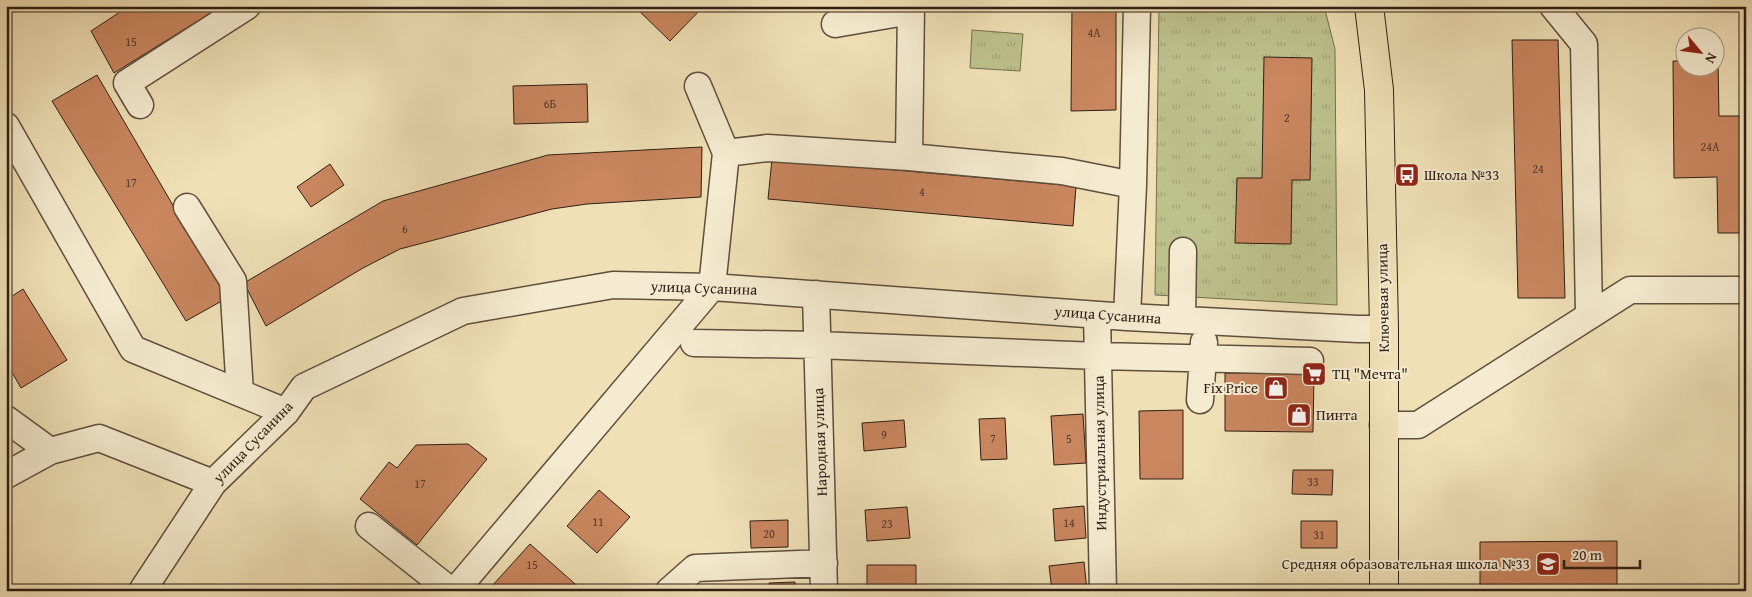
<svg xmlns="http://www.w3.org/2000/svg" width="1752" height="597" font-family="'Gentium Book Plus',serif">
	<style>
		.park { fill: url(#park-tufts); stroke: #767050 }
		.building { fill: #c9865f; stroke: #2e1e15 }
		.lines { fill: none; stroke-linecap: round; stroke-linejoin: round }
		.minor-casing { stroke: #5e4e3d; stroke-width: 29 }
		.major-casing { stroke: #2e1e15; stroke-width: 30 }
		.minor { stroke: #f5ebd0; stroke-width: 26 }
		.major { stroke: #f0e0b6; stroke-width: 28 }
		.labels { text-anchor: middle; stroke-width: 4; stroke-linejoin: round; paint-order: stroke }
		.number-label { font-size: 12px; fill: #553828 }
		.poi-label { font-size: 15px; fill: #2e1e15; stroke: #f5ebd0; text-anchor: start }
		.street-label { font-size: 15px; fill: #2e1e15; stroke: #f5ebd0 }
	</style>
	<defs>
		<pattern id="park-tufts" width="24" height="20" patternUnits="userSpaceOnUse" patternTransform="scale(1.25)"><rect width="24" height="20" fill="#bdc18c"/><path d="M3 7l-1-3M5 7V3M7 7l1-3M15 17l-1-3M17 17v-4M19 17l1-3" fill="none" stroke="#a3a578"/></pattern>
	</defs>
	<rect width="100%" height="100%" fill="#f0e0b6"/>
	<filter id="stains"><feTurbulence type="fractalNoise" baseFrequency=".004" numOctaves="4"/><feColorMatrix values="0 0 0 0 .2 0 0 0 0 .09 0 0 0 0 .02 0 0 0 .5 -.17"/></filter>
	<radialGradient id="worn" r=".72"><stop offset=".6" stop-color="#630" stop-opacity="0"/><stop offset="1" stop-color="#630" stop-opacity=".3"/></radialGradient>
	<path class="park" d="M1159,6H1324L1335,49L1337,305L1155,295Z
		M1647,6H1746V9L1647,10Z
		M972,30L1023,34L1020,71L970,68Z"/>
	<path class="building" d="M129,6H222L114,73L91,31Z
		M638,6H704L670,41L636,8Z
		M1072,6H1116V110L1071,111Z
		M1512,40H1558L1565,298H1518Z
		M1264,57L1312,58L1310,180H1292L1291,244L1235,243L1237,178H1262Z
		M1673,61H1684V68H1714V61H1718L1719,116H1746V233H1718L1717,177L1674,178Z
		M97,75L227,298L186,321L52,101Z
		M587,84L588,122L514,124L513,86Z
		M702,147L701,197L587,204L552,209L400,249L363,268L266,326L244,283L383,201L548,155Z
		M772,159L1076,186L1073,226L768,199Z
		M330,164L344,185L311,207L297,187Z
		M23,289L67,360L21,388L6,362V300Z
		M1225,373L1314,374L1313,432L1225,431Z
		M1183,410V479H1140L1139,411Z
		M1083,414L1086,463L1054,465L1051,416Z
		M1005,418L1007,459L981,460L979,419Z
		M904,420L906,447L864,451L862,423Z
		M468,444L487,459L417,545L360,499L389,462L397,468L416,445Z
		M1293,470H1333L1332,495L1292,494Z
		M599,490L630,517L597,553L567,526Z
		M1084,506L1086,538L1055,541L1053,509Z
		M907,507L910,538L867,541L865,510Z
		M788,520V547L751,548L750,521Z
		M1301,521H1337V548H1301Z
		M1617,541V586H1527V591H1480V542Z
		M530,544L583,591H498L492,586Z
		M1084,562L1087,591H1052L1049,566Z
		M867,565H916V591H867Z
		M795,582L796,591H770L769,583Z"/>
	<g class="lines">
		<defs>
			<path id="minor" d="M1553,6L1584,44L1589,315
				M835,24L911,11
				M698,86L726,153L768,148L909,157L1062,171L1133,185
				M140,105L127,83L247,6
				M6,126L133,349L286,412
				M909,157L911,6
				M187,207L233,281L240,393
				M816,294L824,591
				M1097,315L1103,591
				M1127,317L1133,185L1137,6
				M1182,320L1183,251
				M694,343L817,345L1098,356L1310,361
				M1200,400L1204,342
				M6,419L50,451
				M1383,425H1418L1630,290H1746
				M6,475L50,451L99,438L213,483
				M369,526L451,591
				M142,591L213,483L286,412L304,387L463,311L613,285L712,287L1127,317L1358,329H1384
				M455,591L712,287L726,153
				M669,591L695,568L824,563"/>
			<path id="major" d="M1369,6L1379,90L1384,329V591"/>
		</defs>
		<use href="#minor" class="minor-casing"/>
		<use href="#major" class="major-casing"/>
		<use href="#minor" class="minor"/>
		<use href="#major" class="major"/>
	</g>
	<defs>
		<symbol id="bus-square" viewBox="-11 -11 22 22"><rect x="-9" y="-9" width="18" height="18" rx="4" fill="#8f2418" stroke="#f5ebd0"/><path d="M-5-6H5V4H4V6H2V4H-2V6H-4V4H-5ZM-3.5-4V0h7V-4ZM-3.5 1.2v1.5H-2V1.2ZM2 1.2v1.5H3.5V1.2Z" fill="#fff"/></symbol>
		<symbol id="supermarket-square" viewBox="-11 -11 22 22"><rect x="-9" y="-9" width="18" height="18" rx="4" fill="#8f2418" stroke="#f5ebd0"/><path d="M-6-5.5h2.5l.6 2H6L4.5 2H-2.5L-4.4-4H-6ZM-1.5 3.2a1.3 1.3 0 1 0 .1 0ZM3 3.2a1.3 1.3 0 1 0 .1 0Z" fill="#fff"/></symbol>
		<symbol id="shop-square" viewBox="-11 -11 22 22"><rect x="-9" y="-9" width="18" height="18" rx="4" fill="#8f2418" stroke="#f5ebd0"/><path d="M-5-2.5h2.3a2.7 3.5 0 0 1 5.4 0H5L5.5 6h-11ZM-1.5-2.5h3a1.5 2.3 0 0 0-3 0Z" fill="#fff"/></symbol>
		<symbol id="school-square" viewBox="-11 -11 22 22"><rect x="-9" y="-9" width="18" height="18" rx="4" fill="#8f2418" stroke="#f5ebd0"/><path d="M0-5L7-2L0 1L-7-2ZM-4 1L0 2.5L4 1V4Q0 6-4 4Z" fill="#fff"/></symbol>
	</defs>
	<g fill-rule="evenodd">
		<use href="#bus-square" x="1393" y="161" width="28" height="28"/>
		<use href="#supermarket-square" x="1300" y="360" width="28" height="28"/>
		<use href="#shop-square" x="1262" y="374" width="28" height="28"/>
		<use href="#shop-square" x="1285" y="401" width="28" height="28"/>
		<use href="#school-square" x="1534" y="550" width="28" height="28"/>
	</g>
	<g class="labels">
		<g class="number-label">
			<text x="1094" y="37">4А</text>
			<text x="131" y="46">15</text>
			<text x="550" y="108">6Б</text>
			<text x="1287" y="122">2</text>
			<text x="1710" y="151">24А</text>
			<text x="1538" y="173">24</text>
			<text x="131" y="187">17</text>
			<text x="922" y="196">4</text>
			<text x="405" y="233">6</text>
			<text x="884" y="439">9</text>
			<text x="993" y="443">7</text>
			<text x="1069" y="443">5</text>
			<text x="1313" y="486">33</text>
			<text x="420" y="488">17</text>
			<text x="598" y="526">11</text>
			<text x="1069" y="527">14</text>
			<text x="887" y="528">23</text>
			<text x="769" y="538">20</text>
			<text x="1319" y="539">31</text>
			<text x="532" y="569">15</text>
		</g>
		<g class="poi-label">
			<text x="1424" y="180">Школа №33</text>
			<text x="1332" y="379">ТЦ "Мечта"</text>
			<text x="1258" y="393" text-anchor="end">Fix Price</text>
			<text x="1316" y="420">Пинта</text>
			<text x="1530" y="569" text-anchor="end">Средняя образовательная школа №33</text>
		</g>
		<g class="street-label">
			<text transform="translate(704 288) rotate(2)" y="5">улица Сусанина</text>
			<text transform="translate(1383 298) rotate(-91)" y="5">Ключевая улица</text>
			<text transform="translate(1108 315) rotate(4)" y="5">улица Сусанина</text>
			<text transform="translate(253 442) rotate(-46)" y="5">улица Сусанина</text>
			<text transform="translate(820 442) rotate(-92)" y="5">Народная улица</text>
			<text transform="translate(1100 453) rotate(-91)" y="5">Индустриальная улица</text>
		</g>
	</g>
	<rect width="1752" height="597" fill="none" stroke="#f0e0b6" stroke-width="25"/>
	<rect x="8" y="8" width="1737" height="582" fill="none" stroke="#2e1e15" stroke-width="2.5"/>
	<rect x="12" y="12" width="1727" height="572" fill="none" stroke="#2e1e15"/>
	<g transform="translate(1700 52) rotate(119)"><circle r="24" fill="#f5ebd0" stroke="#a59985"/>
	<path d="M0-4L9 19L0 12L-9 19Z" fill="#8f2418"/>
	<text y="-8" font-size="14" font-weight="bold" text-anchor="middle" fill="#2e1e15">N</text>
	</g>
	<path d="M1564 560v8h76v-8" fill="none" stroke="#2e1e15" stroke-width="2.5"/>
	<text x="1572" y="560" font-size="15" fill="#2e1e15" stroke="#f5ebd0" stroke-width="4" paint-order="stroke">20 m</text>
	<rect width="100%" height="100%" filter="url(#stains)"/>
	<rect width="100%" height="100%" fill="url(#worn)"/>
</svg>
